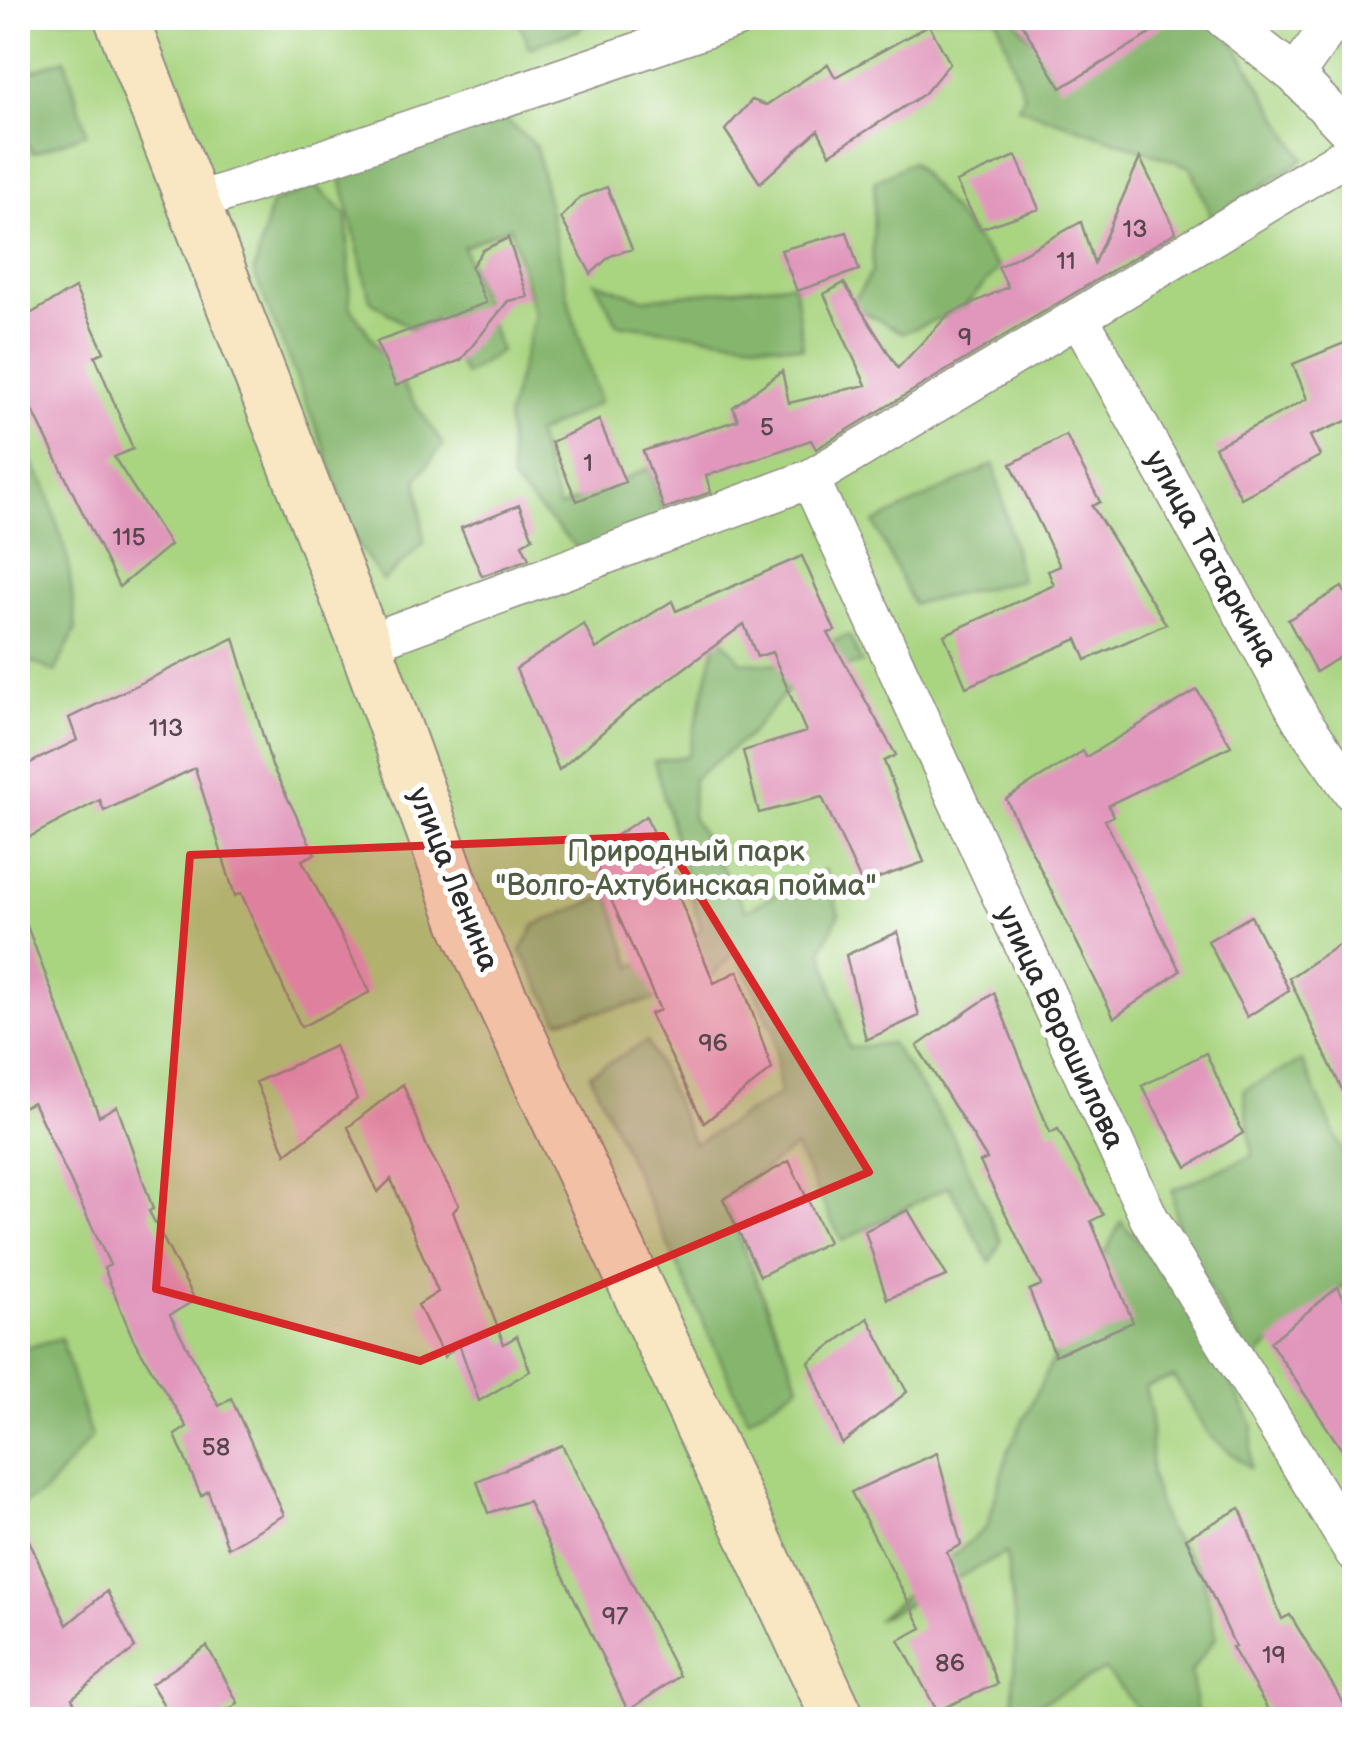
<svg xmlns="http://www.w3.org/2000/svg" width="1372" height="1737" font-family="'Balsamiq Sans',sans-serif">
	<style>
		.green { fill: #a9d480; stroke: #6a8056; stroke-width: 2.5 }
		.forest { fill: #86b66e; stroke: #58704c; stroke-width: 2.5 }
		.building { fill: #e197bc }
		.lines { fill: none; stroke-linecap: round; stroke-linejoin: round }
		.street-casing { stroke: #8f8d83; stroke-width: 41 }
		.secondary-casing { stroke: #8f8d83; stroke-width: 56 }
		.street { stroke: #fff; stroke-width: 38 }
		.secondary { stroke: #f9e7c3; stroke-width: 52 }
		.marked { fill: #d62828; fill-opacity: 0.2; stroke: #d62828; stroke-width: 8; stroke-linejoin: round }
		.labels { text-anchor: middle; stroke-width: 10; stroke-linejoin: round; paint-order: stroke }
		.number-label { font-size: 25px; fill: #58464f }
		.street-label { font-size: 30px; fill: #2b2b2b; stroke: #fff }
		.park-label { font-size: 30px; fill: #515e44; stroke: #fff }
	</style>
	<rect width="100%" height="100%" fill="#fff"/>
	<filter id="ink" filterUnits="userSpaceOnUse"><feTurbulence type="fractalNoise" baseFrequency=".01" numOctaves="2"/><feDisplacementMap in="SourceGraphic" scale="20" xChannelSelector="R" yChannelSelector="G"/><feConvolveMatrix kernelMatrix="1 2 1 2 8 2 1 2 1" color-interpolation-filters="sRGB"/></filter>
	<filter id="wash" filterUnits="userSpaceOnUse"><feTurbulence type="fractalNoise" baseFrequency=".0048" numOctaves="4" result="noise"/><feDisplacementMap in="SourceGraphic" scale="40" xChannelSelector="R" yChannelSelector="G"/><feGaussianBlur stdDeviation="2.25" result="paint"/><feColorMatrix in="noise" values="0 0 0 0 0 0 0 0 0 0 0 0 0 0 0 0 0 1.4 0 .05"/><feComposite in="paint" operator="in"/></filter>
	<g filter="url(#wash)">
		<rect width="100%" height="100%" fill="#f3efdb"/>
		<path class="green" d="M18,18H1354V1719H18Z"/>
		<path class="forest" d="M517,18H588L579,30L529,48Z
			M997,18H1014L1031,39L1050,18H1219L1304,159L1212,219L1191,167L1018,107L1024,96Z
			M65,59L87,133L33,153L18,129V76Z
			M501,116L536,146L571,311L600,402L536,434L559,508L649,468L667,524L580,551L512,482L507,418L535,315L510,226L463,247L500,351L465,375L435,320L411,329L370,300L339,169Z
			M912,162L999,268L962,309L903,333L851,305L872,272L875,181Z
			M315,185L347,215L350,306L443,445L417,478L424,543L383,581L352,536L325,449L254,273L271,204Z
			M595,282L645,299L794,283L803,348L618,324Z
			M18,439L46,486L68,560L76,629L55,672L18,656Z
			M994,464L1021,580L913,604L874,523Z
			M718,634L742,662L777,664L849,635L862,663L798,678L747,737L693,779L692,817L746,910L825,870L839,914L822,949L849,1048L891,1043L952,1134L1001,1241L990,1263L949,1186L842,1241L795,1147L723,1199L799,1385L748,1419L590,1074L647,1041L694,1144L780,1094L774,1031L736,950L700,990L559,1020L521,951L535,925L609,895L632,967L701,930L654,761L688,756Z
			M1302,1061L1354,1177V1279L1292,1325L1251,1362L1179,1235L1172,1190L1252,1156L1244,1090Z
			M1121,1221L1192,1308L1253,1425L1250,1468L1210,1436L1174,1377L1145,1387L1151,1413V1475L1165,1526L1203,1575L1216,1638L1191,1671L1198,1719H1147L1105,1670L1037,1705L1041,1719H1012L1016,1630L1006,1553L876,1620L987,1527L1009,1449Z
			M61,1338L91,1437L45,1492L18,1507V1350Z"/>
		<g id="blocks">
			<path class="building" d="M1018,18H1176L1061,88Z
				M929,25L950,63L924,94L830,154L818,130L760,183L725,130L752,100L766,105L828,64L835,77Z
				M1016,156L1039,209L980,229L956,182Z
				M1140,158L1176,232L816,449L811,440L706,476L711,492L664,509L643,451L738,420L733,407L782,371L789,403L866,385L824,294L844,283L898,368L949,314L1008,287L998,267L1081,222L1094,263Z
				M607,187L632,249L610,256L591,274L561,218L580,197Z
				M847,232L859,270L797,291L781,250Z
				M508,238L528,297L508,301L461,360L396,386L376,342L486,303L471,267L483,250Z
				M75,288L104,352L95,356L133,449L114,457L170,545L119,587L18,380V321Z
				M1354,339V418L1310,436L1320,456L1241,498L1215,447L1307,399L1293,364Z
				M599,420L625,482L577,501L551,442Z
				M1066,435L1100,502L1092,506L1166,624L1086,660L1077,639L966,687L944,635L1054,585L1048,571L1060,566L1011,464Z
				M519,505L533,538L522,544L529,559L482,576L461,528Z
				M802,556L835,631L828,633L896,755L884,761L924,862L862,884L822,797L759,813L743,751L806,732L772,652L757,657L744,624L628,710L559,770L516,669L584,624L596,649L672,601L676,611Z
				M1342,587L1354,609V648L1316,672L1288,620Z
				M234,638L272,766L315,854L302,860L370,992L301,1027L241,893L235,896L195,768L104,811L100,800L18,843V769L77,740L69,718Z
				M1197,690L1231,746L1108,805L1113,816L1105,820L1180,971L1114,1018L1006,799L1083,751L1086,757Z
				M646,816L714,983L738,971L772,1069L704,1123L650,1014L660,1010L590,852Z
				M21,910L99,1116L117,1106L153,1209L149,1211L195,1300L170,1315L219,1406L231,1398L284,1515L228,1548L208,1491L201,1496L175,1435L187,1427L133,1339L104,1268L110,1265L33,1102L18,1109Z
				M1251,916L1289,990L1247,1017L1208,941Z
				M898,932L919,1016L866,1040L846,955Z
				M1343,942L1354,963V1115L1289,978Z
				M994,993L1050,1133L1058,1129L1103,1215L1091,1221L1133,1322L1055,1355L1029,1290L1041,1285L980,1162L987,1159L917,1046Z
				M335,1046L357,1099L286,1154L256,1082Z
				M1206,1053L1243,1133L1187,1167L1142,1086Z
				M403,1084L427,1147L459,1205L453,1212L504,1344L517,1336L530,1371L479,1401L459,1344L444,1357L418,1305L438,1292L391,1179L378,1192L348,1127Z
				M789,1161L828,1242L760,1276L723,1199Z
				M908,1210L947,1276L887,1299L865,1231Z
				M1338,1287L1354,1320V1468L1270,1342Z
				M868,1318L907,1392L842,1444L809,1362Z
				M562,1445L679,1676L628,1711L528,1501L488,1513L477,1481Z
				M937,1453L961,1545L947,1552L997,1684L937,1711L899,1640L922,1628L851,1492Z
				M1240,1508L1282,1619L1290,1615L1354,1720H1274L1232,1647L1235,1646L1186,1538Z
				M18,1516L67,1625L107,1591L135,1648L72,1698L77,1709L60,1720H18Z
				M207,1646L238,1703L218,1720H173L151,1684Z"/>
		</g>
	</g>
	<g filter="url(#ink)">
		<use href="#blocks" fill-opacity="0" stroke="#8f8d83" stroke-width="2.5"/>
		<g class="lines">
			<defs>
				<path id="street" d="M1223,18L1295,75L1354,137
					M1295,75L1335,18
					M194,203L737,18
					M1079,317L1301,719L1354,794
					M810,479L1149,1218L1354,1552
					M365,644L810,479L1354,151"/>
				<path id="secondary" d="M121,18L365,644L466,923L839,1720"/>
			</defs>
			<use href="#street" class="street-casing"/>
			<use href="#secondary" class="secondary-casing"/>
			<use href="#street" class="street"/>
			<use href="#secondary" class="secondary"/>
		</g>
	</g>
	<path class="marked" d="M663,836L869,1172L420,1361L156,1289L190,855Z"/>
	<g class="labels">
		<g class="number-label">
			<text x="1135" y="237">13</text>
			<text x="1066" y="269">11</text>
			<text x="965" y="345">9</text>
			<text x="767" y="435">5</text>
			<text x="588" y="471">1</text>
			<text x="129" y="545">115</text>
			<text x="166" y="736">113</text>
			<text x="713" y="1051">96</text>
			<text x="216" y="1455">58</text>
			<text x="615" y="1624">97</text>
			<text x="1274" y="1663">19</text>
			<text x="950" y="1671">86</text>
		</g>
		<g class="street-label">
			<text transform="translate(1212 558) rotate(61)" y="10">улица Татаркина</text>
			<text transform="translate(454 879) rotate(68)" y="10">улица Ленина</text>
			<text transform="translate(1061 1027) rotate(65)" y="10">улица Ворошилова</text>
		</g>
		<g class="park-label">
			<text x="686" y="861">Природный парк<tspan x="686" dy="34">"Волго-Ахтубинская пойма"</tspan></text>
		</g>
	</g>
	<rect width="1372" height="1737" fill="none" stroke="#fff" stroke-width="60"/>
</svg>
